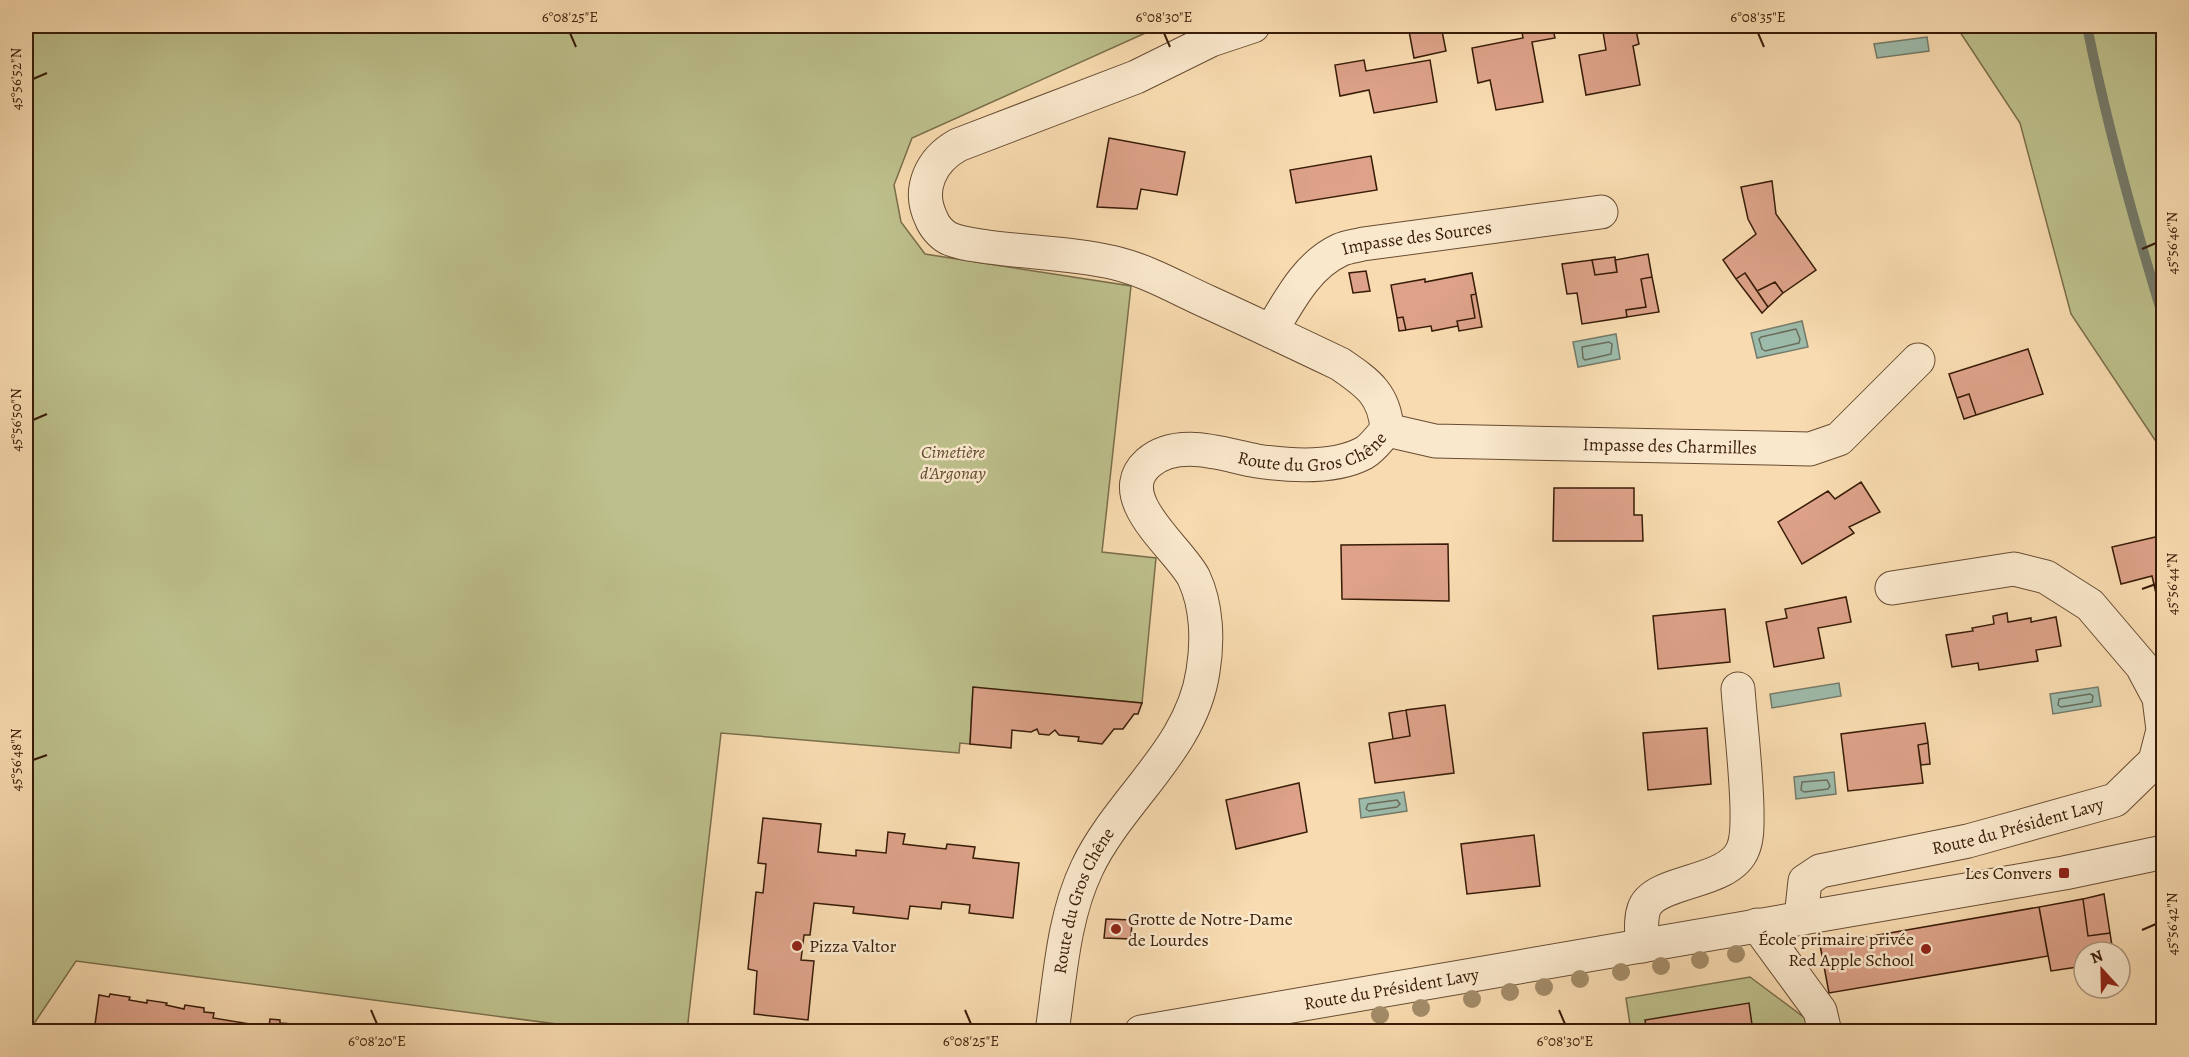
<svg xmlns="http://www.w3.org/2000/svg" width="2189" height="1057" font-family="Alegreya,serif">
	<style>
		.green { fill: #bdc08c; stroke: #7a6e4a; stroke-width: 1.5 }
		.water { fill: #9dbbab; stroke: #757b6a; stroke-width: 1.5 }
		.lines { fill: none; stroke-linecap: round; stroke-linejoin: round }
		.shore { stroke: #6a6c5a; stroke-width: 1.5 }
		.stream { stroke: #757b6a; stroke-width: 10 }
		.building { fill: #dda289; stroke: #381c08; stroke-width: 1.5 }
		.minor-casing { stroke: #684c32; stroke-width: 35 }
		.minor { stroke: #fae8cc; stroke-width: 33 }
		.tree { fill: #a48d6a }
		.ticks { fill: none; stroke: #381c08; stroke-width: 2 }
		.poi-dot { fill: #8f2418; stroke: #fae8cc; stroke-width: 2 }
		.labels { text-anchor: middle; stroke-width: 5; stroke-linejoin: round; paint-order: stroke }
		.street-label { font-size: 18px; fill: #381c08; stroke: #fae8cc }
		.park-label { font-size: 18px; font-style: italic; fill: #604d30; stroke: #fae8cc }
		.poi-label { font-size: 18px; fill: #381c08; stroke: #fae8cc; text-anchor: end }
		.neatline { fill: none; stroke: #381c08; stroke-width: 2 }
		.ticks-label { font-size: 15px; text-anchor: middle; fill: #381c08 }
	</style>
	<rect width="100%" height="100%" fill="#f8dbb0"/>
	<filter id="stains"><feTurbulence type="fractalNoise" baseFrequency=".00333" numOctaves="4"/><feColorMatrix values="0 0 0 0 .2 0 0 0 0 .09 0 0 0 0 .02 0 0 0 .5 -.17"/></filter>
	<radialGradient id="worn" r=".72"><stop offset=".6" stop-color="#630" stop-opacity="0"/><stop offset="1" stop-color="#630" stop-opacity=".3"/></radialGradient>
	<path class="green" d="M26,26H1161L912,138L894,185L901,222L925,254L1131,286L1102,552L1156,558L1142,703L973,688L970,744L960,743L959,753L721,733L687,1031H610L76,961L29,1031H26Z
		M1956,26H2161L2164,34L2163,452L2071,314L2020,123Z
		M1750,977L1809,1021L1811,1031H1631L1626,998Z"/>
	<path class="water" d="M1927,37L1929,51L1877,58L1874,44Z
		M1802,321L1808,347L1757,358L1751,333Z
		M1616,334L1620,359L1578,367L1573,342Z
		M1839,683L1841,696L1772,708L1770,694Z
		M2098,687L2101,706L2053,714L2050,694Z
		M1834,772L1836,794L1796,799L1794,777Z
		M1404,792L1407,811L1361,818L1359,799Z"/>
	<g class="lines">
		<path class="shore" d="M1796,329L1800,339L1799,343L1765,351L1762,349L1759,339L1761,337Z
			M1609,342L1612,344L1611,354L1585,360L1583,358L1582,347Z
			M2090,694L2093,696L2092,702L2061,707L2058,705L2059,699Z
			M1827,780L1830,786L1828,789L1804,792L1801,790L1802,782Z
			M1397,800L1400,804L1397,807L1369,811L1366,809L1368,804Z"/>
		<path class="stream" d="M2087,26C2107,126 2134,223 2164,320"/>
	</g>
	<path class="building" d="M1434,26H1441L1446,51L1414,58L1409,31Z
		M1521,26H1552L1555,38L1532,42L1543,102L1496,110L1490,80L1478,83L1472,48L1523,38Z
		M1602,26H1635L1639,44L1633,46L1640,85L1586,95L1579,55L1606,50Z
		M1364,60L1366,71L1430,60L1437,102L1374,113L1369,90L1340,96L1335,65Z
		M1109,138L1185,152L1177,195L1141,189L1137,209L1097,207Z
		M1371,156L1377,190L1296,203L1290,170Z
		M1772,181L1776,214L1816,270L1783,293L1775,282L1757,291L1745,273L1736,279L1723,260L1756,234L1748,219L1741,187Z
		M1648,254L1652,277L1641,279L1646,307L1626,310L1627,317L1582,324L1577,293L1567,294L1562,264L1592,260L1595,275L1617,272L1615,260Z
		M1615,257L1617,272L1595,275L1592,260Z
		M1366,271L1370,291L1353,293L1349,273Z
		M1472,273L1476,294L1471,295L1475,318L1457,321L1458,326L1432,331L1431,326L1406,330L1403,317L1397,318L1391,285L1425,279V282Z
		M1745,273L1768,307L1762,313L1736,279Z
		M1652,277L1659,312L1627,317L1626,310L1646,307L1641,279Z
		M1775,282L1783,293L1768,307L1757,291Z
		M1476,294L1482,327L1459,331L1457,321L1475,318L1471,295Z
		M1403,317L1406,330L1399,331L1397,318Z
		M2028,349L2043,394L1976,415L1969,394L1957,398L1949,374Z
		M1969,394L1976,415L1964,419L1957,398Z
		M1861,482L1880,512L1849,527L1854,533L1802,564L1778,522L1828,491L1835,499Z
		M1554,488H1634V515H1642L1643,541H1553Z
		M2164,535V624H2163L2152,576L2121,584L2112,547Z
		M1448,544L1449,601L1342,599L1341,545Z
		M1846,597L1851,622L1818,628L1824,658L1774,667L1766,622L1787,618L1785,609Z
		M1725,609L1730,662L1658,669L1653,616Z
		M2007,613L2008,622L2031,618V622L2056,617L2061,646L2036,650L2038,661L1979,670L1978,663L1952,667L1946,635L1973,631L1972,628L1994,624L1993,616Z
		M973,687L1142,703L1138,714H1134L1123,729H1114L1102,744L1078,741L1079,737L1059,735L1055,730L1049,735L1039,734L1037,729L1031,732L1012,730L1011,748L970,744Z
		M1445,705L1454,773L1375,783L1369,743L1410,736L1406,710Z
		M1406,710L1410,736L1393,739L1389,713Z
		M1925,723L1928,743L1918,745L1923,783L1848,791L1841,734Z
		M1707,728L1711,784L1648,790L1643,733Z
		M1928,743L1930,764L1921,765L1918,745Z
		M1299,783L1307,832L1236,849L1226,800Z
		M763,818L821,824L818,852L856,856V850L886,853L888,832L905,834L903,844L946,849L947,844L975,847L973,858L1019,863L1013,918L969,913L970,905L942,902L941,909L910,906L908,919L853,913L854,907L814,903L810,935H804L801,960L814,961L808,1020L754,1014L757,971L748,969L756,892L763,893L766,864L758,863Z
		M1534,835L1540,886L1467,894L1461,844Z
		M2104,894L2110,933L2088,936L2083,899Z
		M2083,899L2088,936L2110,933L2113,952H2084V966L2051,971L2039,907Z
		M2039,907L2048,956L1829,993L1820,945Z
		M1106,919L1132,920L1131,939L1104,938Z
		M110,994L130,997L129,1000L147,1003V1000L167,1003L166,1005L184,1009L185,1005L204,1008V1012L214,1013L213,1018L269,1027L270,1019L280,1020V1023L318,1026L317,1029L331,1032H94L99,995L109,997Z
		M1749,1003L1753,1032H1647L1645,1020Z"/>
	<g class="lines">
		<defs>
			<g id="minor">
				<path id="s1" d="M1271,331C1289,301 1307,265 1340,250C1347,247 1356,246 1363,244L1601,212"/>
				<path id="s2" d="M1387,430L1435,441L1810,449L1839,439L1918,360"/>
				<path id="s3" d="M1801,918L1805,881L1820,871L1968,841L2115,800L2155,761L2163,730L2159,698L2142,666L2090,605L2046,577L2014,569L1892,588"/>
				<path d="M1757,925L1820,1011L1825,1032"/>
				<path d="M1642,946C1642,934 1640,920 1644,909C1654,879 1729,885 1743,849C1748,837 1747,822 1747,808C1746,768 1741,729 1738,689"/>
				<path id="s4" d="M1052,1032C1060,978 1063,918 1087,868C1119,800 1192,749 1203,671C1208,641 1207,606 1194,578C1180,549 1109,498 1148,463C1178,437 1224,455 1257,461C1291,466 1334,469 1364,453C1373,448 1380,437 1387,430C1385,395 1368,383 1340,364C1296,343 1252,322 1208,302C1177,288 1148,271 1115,263C1074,253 1031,253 988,247C976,245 960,244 948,238C941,234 934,226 931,218C917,189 931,160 958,145L1136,77L1211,40L1253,26"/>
				<path id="s5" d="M1141,1032L2064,873L2164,852"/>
			</g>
		</defs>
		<use href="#minor" class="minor-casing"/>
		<use href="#minor" class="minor"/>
	</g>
	<g class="tree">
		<circle cx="1736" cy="954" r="9"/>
		<circle cx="1700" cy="960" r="9"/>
		<circle cx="1661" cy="966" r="9"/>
		<circle cx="1621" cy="972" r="9"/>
		<circle cx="1580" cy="979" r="9"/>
		<circle cx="1544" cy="987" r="9"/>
		<circle cx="1510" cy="992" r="9"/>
		<circle cx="1472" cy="999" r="9"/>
		<circle cx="1421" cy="1008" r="9"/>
		<circle cx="1380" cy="1015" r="9"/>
	</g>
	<path class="ticks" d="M570,33L576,47M1164,33L1170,47M1758,33L1764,47M33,79L47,73M2142,249L2156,243M33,420L47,414M2142,589L2156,584M33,760L47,755M2142,930L2156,924M371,1010L377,1024M965,1010L971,1024M1559,1010L1565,1024"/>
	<g class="poi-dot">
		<rect x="2058" y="867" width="12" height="12" rx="3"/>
		<circle cx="1116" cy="929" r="6"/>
		<circle cx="797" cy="946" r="6"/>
		<circle cx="1926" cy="949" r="6"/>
	</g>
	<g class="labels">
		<g class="street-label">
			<text dy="6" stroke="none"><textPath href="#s1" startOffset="186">Impasse des Sources</textPath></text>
			<text dy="6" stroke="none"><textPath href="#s4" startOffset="802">Route du Gros Chêne</textPath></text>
			<text dy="6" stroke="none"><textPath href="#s2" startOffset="284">Impasse des Charmilles</textPath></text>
			<text dy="6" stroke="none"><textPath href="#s3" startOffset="258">Route du Président Lavy</textPath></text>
			<text dy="6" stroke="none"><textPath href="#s4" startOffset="136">Route du Gros Chêne</textPath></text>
			<text dy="6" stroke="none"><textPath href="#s5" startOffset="254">Route du Président Lavy</textPath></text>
		</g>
		<g class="park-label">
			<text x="953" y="458">Cimetière<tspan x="953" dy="21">d'Argonay</tspan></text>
		</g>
		<g class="poi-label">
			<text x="2052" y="879">Les Convers</text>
			<text x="1128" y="925" text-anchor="start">Grotte de Notre-Dame<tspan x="1128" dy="21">de Lourdes</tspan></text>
			<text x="1914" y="945">École primaire privée<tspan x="1914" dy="21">Red Apple School</tspan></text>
			<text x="809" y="952" text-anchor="start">Pizza Valtor</text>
		</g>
	</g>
	<rect width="2189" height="1057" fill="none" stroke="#f8dbb0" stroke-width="66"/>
	<g transform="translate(2102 970) rotate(338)"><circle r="28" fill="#fae8cc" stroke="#ac967e" stroke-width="1.5"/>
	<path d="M0-4.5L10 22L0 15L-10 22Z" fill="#8f2418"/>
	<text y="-9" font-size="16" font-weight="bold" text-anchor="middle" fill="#381c08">N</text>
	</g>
	<rect x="33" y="33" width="2123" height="991" class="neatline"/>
	<g class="ticks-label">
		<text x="570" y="22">6°08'25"E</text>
		<text x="1164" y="22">6°08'30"E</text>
		<text x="1758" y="22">6°08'35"E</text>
		<text transform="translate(16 79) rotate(-90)" y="5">45°56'52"N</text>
		<text transform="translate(2172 243) rotate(-90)" y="5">45°56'46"N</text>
		<text transform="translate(16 420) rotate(-90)" y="5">45°56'50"N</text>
		<text transform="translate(2172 584) rotate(-90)" y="5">45°56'44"N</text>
		<text transform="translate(16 760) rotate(-90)" y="5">45°56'48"N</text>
		<text transform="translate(2172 924) rotate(-90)" y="5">45°56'42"N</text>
		<text x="377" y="1046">6°08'20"E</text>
		<text x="971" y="1046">6°08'25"E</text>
		<text x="1565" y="1046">6°08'30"E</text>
	</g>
	<rect width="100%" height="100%" filter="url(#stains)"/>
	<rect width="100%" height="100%" fill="url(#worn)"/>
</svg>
